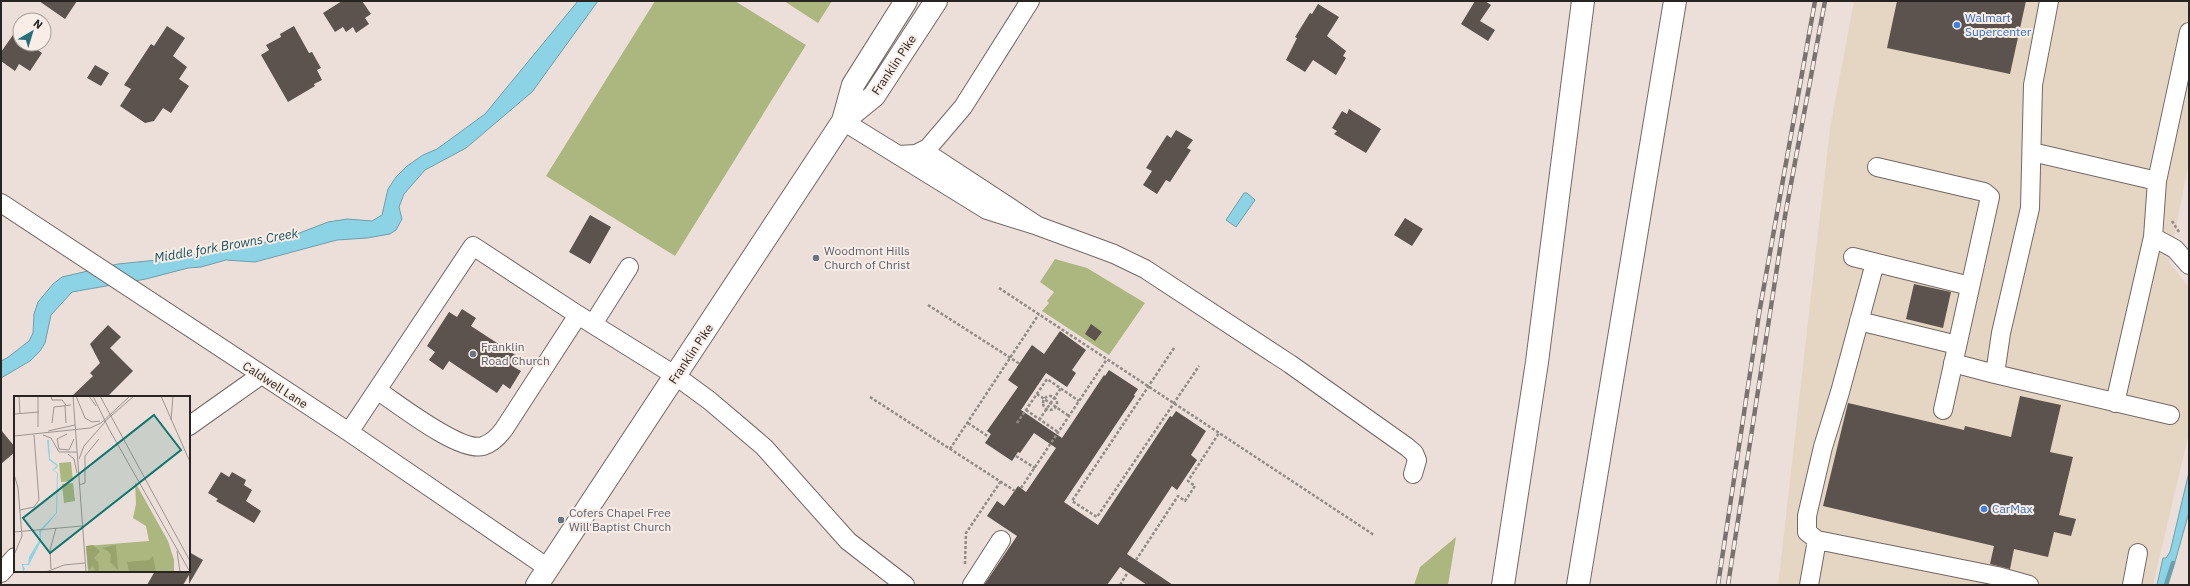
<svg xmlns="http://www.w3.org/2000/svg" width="2190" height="586" font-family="'IBM Plex Sans',sans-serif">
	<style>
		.commercial { fill: #e5d6c3 }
		.green { fill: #acb67f }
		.water { fill: #8cd3e5; stroke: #6e9eaa }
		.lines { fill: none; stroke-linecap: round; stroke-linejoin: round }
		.stream { stroke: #6e9eaa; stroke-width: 4.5 }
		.building { fill: #5d534e }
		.minor-casing { stroke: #736864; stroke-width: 20 }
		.major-casing { stroke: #736864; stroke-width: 24 }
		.highway-casing { stroke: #736864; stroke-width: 24 }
		.path { stroke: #938a86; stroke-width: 2.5; stroke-dasharray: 3 2; stroke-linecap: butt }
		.minor { stroke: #fff; stroke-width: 18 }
		.major { stroke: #fff; stroke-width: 22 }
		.highway { stroke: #fff; stroke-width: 22 }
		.rail-casing { stroke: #7b7370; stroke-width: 4.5 }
		.rail { stroke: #f9ede7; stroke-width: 3; stroke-dasharray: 9; stroke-linecap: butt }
		.shop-dot { fill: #3f7fe0; stroke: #f9ede7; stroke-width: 1.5 }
		.worship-dot { fill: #6b7280; stroke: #f9ede7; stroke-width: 1.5 }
		.labels { text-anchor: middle; stroke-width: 4; stroke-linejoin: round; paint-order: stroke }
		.shop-label { font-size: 12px; fill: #366cbe; stroke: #f9ede7; text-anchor: start }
		.street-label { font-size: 12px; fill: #282422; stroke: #f9ede7 }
		.worship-label { font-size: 12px; fill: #5b616d; stroke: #f9ede7; text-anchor: start }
		.water-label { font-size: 13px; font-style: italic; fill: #14515e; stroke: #f9ede7 }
		.inset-road { fill: none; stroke: #9e9490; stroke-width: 1 }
		.view { fill: #0f766e; fill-opacity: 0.15; stroke: #0f766e; stroke-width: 2 }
		.inset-edge { fill: none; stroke: #282422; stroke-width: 2 }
	</style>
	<rect width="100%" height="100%" fill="#ecdfda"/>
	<path class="commercial" d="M1854,1H2189V162L2169,262L2189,287V433L2153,585H1778L1830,128Z"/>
	<path class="green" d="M655,1H735L806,45L675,256L546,176Z
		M784,1H832L818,23Z
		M1055,259L1087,268L1145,303L1109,355L1042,311L1049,303L1047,301L1054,292L1040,282Z
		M1456,537L1448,585H1414L1420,567Z"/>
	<path class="water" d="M578,1H598L532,92L466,148L425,170L404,194L399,207L402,219L396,230L390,234L367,238L337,240L255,262L226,260L201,267L188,268L146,279L72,292L51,315L45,343L40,351L30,361L1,378V361L7,358L29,341L33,333L34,314L38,302L53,284L62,277L118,264L167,259L284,239L328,222L347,219L372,221L382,215L388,189L396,177L407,166L423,155L437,149L485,114Z
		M1244,193H1247L1255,200L1236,227L1226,220Z
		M2189,472V512L2175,562L2167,577L2166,585H2157L2163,558H2166L2170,552Z"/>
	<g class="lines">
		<path class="stream" d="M2166,585L2173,563"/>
	</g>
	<path class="building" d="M39,1H77L65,19Z
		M342,1H362L371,14L365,18L369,24L356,33L353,27L346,32L343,27L335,32L323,13Z
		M1475,1H1485L1491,5L1480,21L1495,30L1488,41L1461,24Z
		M1897,1H2026L2010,74L1887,48Z
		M1318,4L1339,17L1327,36L1346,51L1343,56L1346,58L1336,75L1313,60L1305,72L1286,60L1297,38L1295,37L1310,13L1312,14Z
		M20,25V44H29L42,53L30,71L19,64L15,71L1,61V52Z
		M167,26L185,38L173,56L187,67L179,79L189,86L171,113L163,108L154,121L145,123L120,106L131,89L124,85L151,44L154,46Z
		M294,26L309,53L312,52L321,68L317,70L322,80L314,84L315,86L288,102L261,55L269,50L266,45L281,37L280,34Z
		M95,65L109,73L101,86L87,78Z
		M1349,109L1381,129L1366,153L1334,134L1337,131L1332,128L1342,111L1347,114Z
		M1176,130L1193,140L1187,148L1191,150L1170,182L1166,180L1157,194L1143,185L1152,171L1146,168L1167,135L1171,138Z
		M590,215L611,227L590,264L569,252Z
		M1405,218L1423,229L1412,246L1394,235Z
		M1914,284L1951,292L1943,328L1906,319Z
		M462,309L476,318L471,326L520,358L514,367L521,371L510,389L503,384L497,393L449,361L443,370L429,360L435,352L427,346L449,312L457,317Z
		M1091,324L1102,332L1095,341L1085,334Z
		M108,325L121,337L110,348L133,371L107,397H71L93,376L90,373L100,363L90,344Z
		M1060,331L1086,350L1072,370L1076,373L1067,387L1046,373L1021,410L1062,438L1104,375L1105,376L1109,370L1138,389L1134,395L1135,396L1064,502L1098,525L1170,416L1172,417L1176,411L1206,431L1191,455L1197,460L1177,490L1172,486L1127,554L1173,585H1147L1120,567L1107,585H984L1017,536L987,516L997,501L1004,506L1018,486L1026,492L1056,448L1034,433L1020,453L1018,452L1012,461L985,443L991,434L987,431L1018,387L1008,380L1032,345L1044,354Z
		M2020,396L2061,405L2050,452L2073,457L2059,515L2076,519L2071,536L2054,532L2048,557L2014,549L2010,569L1990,564L1994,546L1823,506L1848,403L1964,430L1965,426L2011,437Z
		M1,430L15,447V452L1,464Z
		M221,472L229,477L232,472L246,480L244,485L252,490L246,501L261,511L254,523L216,501L218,499L208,493Z
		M189,552L203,560L189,584V575L183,585H147L155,571H189Z"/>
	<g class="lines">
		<defs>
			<path id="minor" d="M2049,1L2033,85L2030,208L2001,333L1995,374L2170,415
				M843,121L898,155L916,154L928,148L963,107L1030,1
				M2032,152L2157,181
				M898,155L987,210L1038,226L924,151
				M1877,167L1984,192L1990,197L1943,410
				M1,203L349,432L548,568
				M1038,226L1114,254L1145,269L1290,364L1407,447L1414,453L1417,460L1413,474
				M2153,237L2175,249L2189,265
				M1853,257L1970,286
				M1875,263L1840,392L1823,447L1807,516V532L1817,540L1997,576L2029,585
				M578,315L504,429C499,436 492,443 483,446C460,453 398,404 377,390L473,246L578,315L676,376L710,401L764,447L848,541L905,585
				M1859,321L1957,345
				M593,324L629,267
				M1953,363L1995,374
				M2115,403L2153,237L2157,181L2189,32
				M189,426L261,375
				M349,432L377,390
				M1,573L15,557
				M972,585L1001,540
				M1809,585L1817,540
				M2132,585L2138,553"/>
			<path id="major" d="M843,121L853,85L906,1
				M537,585L843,121L874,96L936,1"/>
			<path id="highway" d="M1503,585L1537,362L1583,1
				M1578,585L1675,1"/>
		</defs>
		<use href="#minor" class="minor-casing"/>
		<use href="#major" class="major-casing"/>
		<use href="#highway" class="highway-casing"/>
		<path class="path" d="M2172,221L2179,232
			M999,288L1374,535
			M928,305L1020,364
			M1174,348L1072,501L1097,517L1199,366
			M1037,394L1069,416
			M1043 403a7 7 0 1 1 14 0a7 7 0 1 1-14 0Z
			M870,397L1015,491
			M1026,410L1058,432
			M1039,420L1061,388
			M968,423L989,437
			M1017,423L1047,379L1079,401
			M950,449L1039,314
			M1016,456L1035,468
			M1021,488L1107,359
			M1136,560L1178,496L1185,501L1195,486L1188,481L1219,433
			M965,564L966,533L1001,481
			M1120,585L1128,572"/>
		<use href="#minor" class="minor"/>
		<use href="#major" class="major"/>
		<use href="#highway" class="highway"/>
		<defs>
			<path id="rail" d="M1718,585L1759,314L1815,1
				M1728,585L1785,216L1825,1"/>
		</defs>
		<use href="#rail" class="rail-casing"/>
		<use href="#rail" class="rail"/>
	</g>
	<g class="shop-dot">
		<circle cx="1957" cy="25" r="4"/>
		<circle cx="1984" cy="509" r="4"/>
	</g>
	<g class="worship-dot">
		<circle cx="816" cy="258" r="4"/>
		<circle cx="473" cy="354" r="4"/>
		<circle cx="561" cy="520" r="4"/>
	</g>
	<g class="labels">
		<g class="shop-label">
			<text x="1965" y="22">Walmart<tspan x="1965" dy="14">Supercenter</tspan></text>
			<text x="1992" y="513">CarMax</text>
		</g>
		<g class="street-label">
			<text transform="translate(894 65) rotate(-56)" y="4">Franklin Pike</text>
			<text transform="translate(691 354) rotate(-56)" y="4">Franklin Pike</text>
			<text transform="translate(275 385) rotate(33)" y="4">Caldwell Lane</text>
		</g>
		<g class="worship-label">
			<text x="824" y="255">Woodmont Hills<tspan x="824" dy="14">Church of Christ</tspan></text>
			<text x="481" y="351">Franklin<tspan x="481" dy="14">Road Church</tspan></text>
			<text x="569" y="517">Cofers Chapel Free<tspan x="569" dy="14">Will Baptist Church</tspan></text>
		</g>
		<g class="water-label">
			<text transform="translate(226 245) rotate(-10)" y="5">Middle fork Browns Creek</text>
		</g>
	</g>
	<g transform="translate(14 396)">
		<rect width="176" height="176" fill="#ecdfda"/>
		<path d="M57,66L59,85L47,86L45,67ZM121,86L154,145L160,164V176H74L72,150L135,145L132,130L119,122L122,108ZM59,87L61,105L50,107L48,88Z" fill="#acb67f"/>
		<path d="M79,149L86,155L80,162L84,166L85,174L82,176L78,169L76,174L74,172L72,150ZM102,149V150L104,174L96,166L97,159L94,155L88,152ZM139,160L142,176H115L113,166L135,164Z" fill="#99a36d"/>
		<path d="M33,44H35L36,63L44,69L43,72L39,74L44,77L43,117L27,136V141L26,147L15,169H9L11,173L9,176L8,168H14L15,161L26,143L25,135L42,117L43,77L38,74L43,70L35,64Z" fill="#8cd3e5"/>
		<path class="inset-road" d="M5,0L6,18M37,0L38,4H48L52,9M59,0L72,176M62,0L71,22L78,26L86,25M75,0L82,10M79,0L95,33L176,176M86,0L176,165M147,0L176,66M51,10L52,27M0,18L25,16M157,24L159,0M90,26L120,0M38,27L40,11L57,9M24,31V0M34,35L61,29M53,38L43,43L45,53L55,54L60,43M29,39L37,42L45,56H63M0,40L76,32L87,27L116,0M54,58L60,63L63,77M65,63L70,50L92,25M0,78L4,92L8,140L0,159M65,89L71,87V60L85,43M6,114L20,111L25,104L20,39M0,136L68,130M163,155L166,176M37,173L36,154L42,132M32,176L50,169L71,167"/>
		<path class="view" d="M140,19L167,54L36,157L9,122Z"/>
		<rect width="176" height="176" class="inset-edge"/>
	</g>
	<rect width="2190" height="586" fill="none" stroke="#282422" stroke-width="4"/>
	<g transform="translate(32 32) rotate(38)"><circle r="19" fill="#f9ede7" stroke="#a59d98"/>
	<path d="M0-3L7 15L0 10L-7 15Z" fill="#276f7a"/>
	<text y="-6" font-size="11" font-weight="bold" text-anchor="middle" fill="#282422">N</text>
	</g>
</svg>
